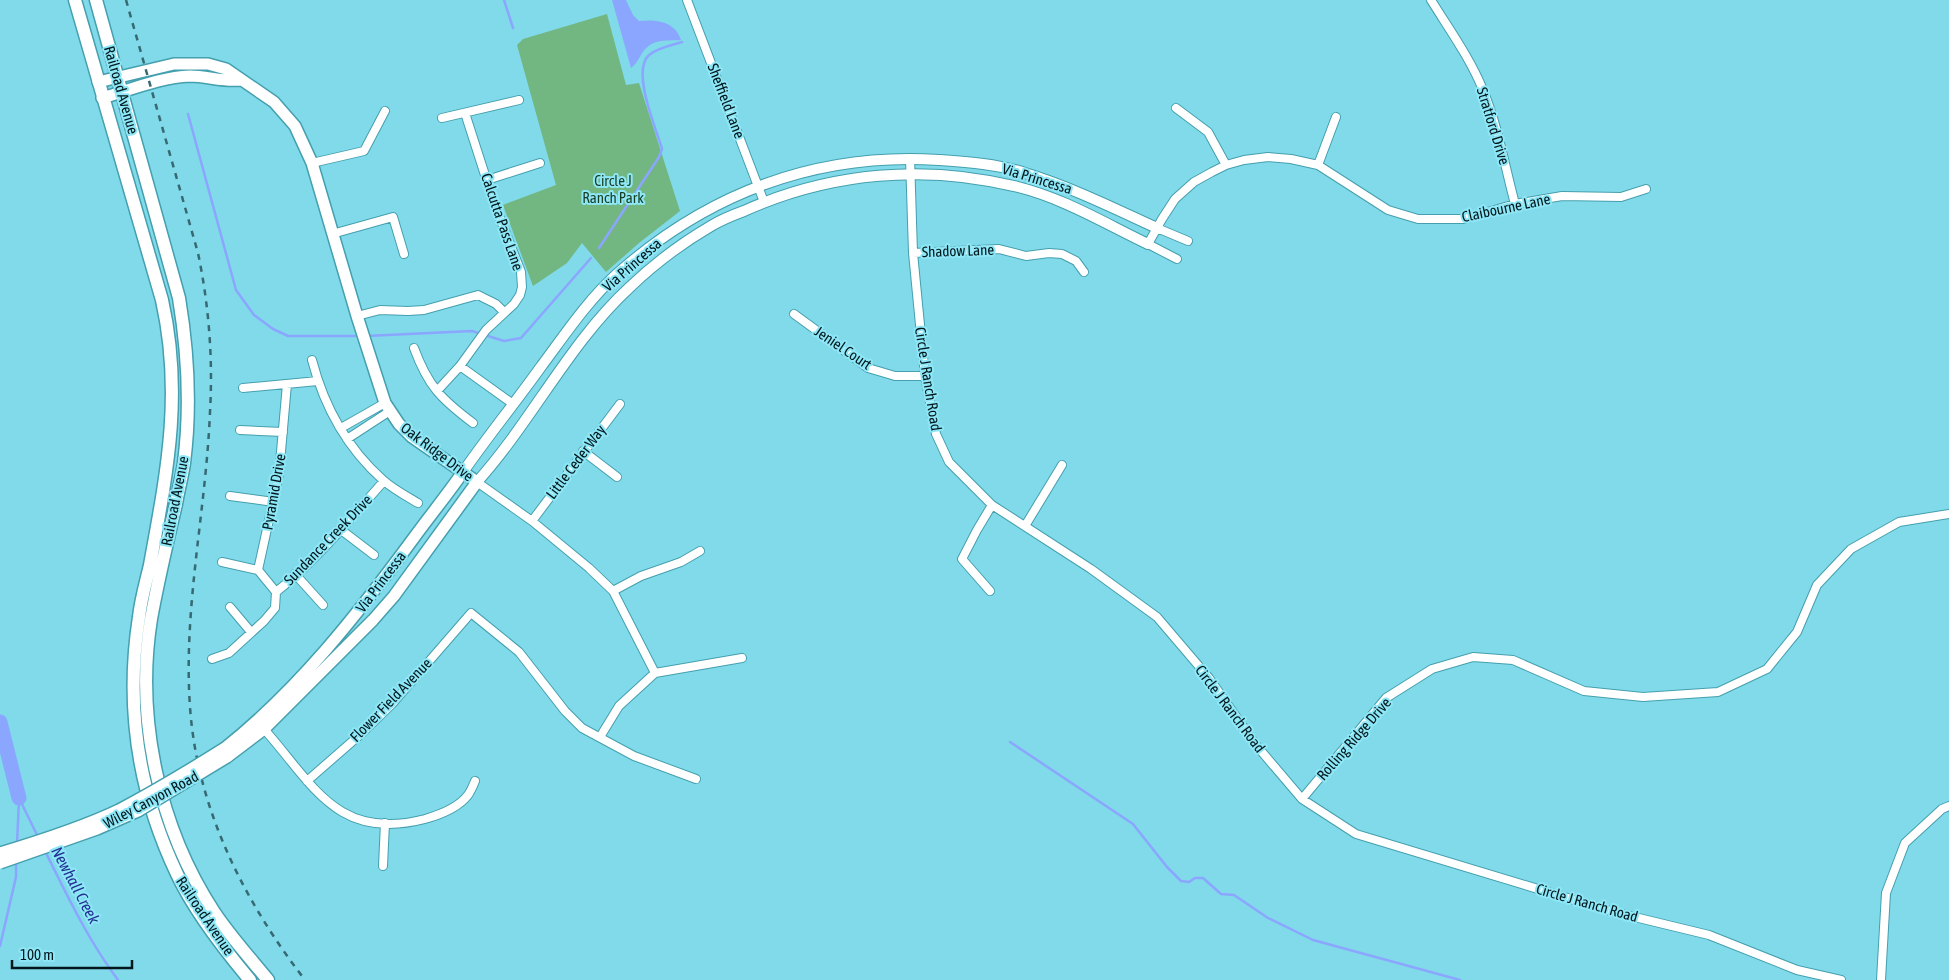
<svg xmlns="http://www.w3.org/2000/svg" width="1949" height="980" font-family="'Asap Condensed',sans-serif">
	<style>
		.green { fill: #72b681 }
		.water { fill: #8ba6fe }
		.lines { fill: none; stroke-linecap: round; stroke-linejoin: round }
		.stream { stroke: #8ba6fe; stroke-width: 2.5 }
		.river { stroke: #8ba6fe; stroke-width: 15 }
		.minor-casing { stroke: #449fae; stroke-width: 10 }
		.tertiary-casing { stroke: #449fae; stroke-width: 12 }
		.secondary-casing { stroke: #449fae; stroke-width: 14 }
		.primary-casing { stroke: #449fae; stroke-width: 15 }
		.minor { stroke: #fff; stroke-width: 8 }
		.tertiary { stroke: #fff; stroke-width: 10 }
		.secondary { stroke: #fff; stroke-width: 11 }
		.primary { stroke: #fff; stroke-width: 12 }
		.rail { stroke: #366972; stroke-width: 2.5; stroke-dasharray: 6 6; stroke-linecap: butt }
		.secondary-bridge-casing { stroke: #449fae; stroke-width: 14; stroke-linecap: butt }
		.secondary-bridge { stroke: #fff; stroke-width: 11 }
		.labels { text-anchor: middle; stroke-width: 4; stroke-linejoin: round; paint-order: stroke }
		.street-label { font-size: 15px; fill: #00171c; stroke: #8ee7f6 }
		.park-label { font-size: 15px; fill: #183e22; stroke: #8ee7f6 }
		.water-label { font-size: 16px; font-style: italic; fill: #233194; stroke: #8ee7f6 }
	</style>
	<rect width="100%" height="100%" fill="#80dae9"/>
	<path class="green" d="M607,14L626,85L639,83L680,211L639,243L606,272L582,243L567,263L533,286L503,205L556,185L517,45L523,39Z"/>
	<path class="water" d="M612,0H626L633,15L639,21C656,19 675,21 681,40C664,41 651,38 641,55C638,60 636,64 631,68Z"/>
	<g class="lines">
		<path class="stream" d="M504,0L513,28
			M188,114L236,290L254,315L273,329L288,336H361
			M599,248L659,157L662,149C656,128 631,71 649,55C657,48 672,45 682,42
			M366,336L472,331L504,341L521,338L591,258
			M1010,742L1133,824L1167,867L1181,881L1189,882L1195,878H1203L1221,894L1234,895L1268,918L1313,940L1460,980
			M19,798L38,837
			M17,844L19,799
			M45,851C67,895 88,940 118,980
			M0,946L16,877V862"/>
		<path class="river" d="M0,722L19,798"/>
		<defs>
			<path id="minor" d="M687,0L764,202
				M1431,0C1449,29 1470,58 1483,90C1498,126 1505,167 1515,204
				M1176,108L1208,132L1226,165
				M442,118L519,100
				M910,158L913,253L925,376L936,434L949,462L992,505L1091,569L1157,617L1209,678L1256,745L1302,799L1356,834L1614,912L1709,935L1797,970L1841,980
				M312,163L364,151L385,111
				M1318,165L1336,117
				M487,180L540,163
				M1157,228L1188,241
				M332,234L393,217L404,254
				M913,253L999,249L1026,256L1049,253L1062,254L1076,261L1084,272
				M1177,259L1148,244L1162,219L1175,199L1194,182L1212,172L1226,165L1244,160L1268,157L1291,159L1318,165L1388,210L1418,219H1464L1515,204L1562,196L1621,197L1646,189
				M794,314L868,368L895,376H925
				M357,316L380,310L408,311L424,310L478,295L496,304L504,312
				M414,348C428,386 441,399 473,423
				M312,360C324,406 347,448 383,480C393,489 406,496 418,503
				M460,366L513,404
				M243,388L318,381
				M437,391L460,366L486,330L514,304L520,295L522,287L521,272L494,203L465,113
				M341,428L385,403
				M240,430L283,432
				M347,439L390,411
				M583,451L617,477
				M477,482L532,521L589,568L613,591L655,673
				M230,496L274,502
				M532,521L620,404
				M1025,526L1062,465
				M340,529L374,555
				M222,562L258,570
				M295,574L323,605
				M613,591L641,576L681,562L700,551
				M990,591L962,559L977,530L992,505
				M276,592L258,570L279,474L287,384
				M230,607L251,632
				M212,659L229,653L264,621L275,608L276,592C316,561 350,519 384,481
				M264,729C313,784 337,842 425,819C439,815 459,807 468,795C471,791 473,786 475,781
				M600,737L619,706L655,673L742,658
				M307,781L362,733L392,704L471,613L519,652L565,711L582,728L634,756L696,779
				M1302,799L1386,698L1432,669L1473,657L1513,660L1584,691L1643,697L1718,692L1767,669L1797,632L1817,585L1851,549L1899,522L1949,514
				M383,866L385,823
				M1881,980L1886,893L1905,843L1942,809L1949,806"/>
			<path id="tertiary" d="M463,472C488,436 515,403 540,368C564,336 587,301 617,274C708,193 817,152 939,160C968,162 998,164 1025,173C1071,187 1113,208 1157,228
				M477,482C532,421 569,343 630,287C654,264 682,243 711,226C721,220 733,215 744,211C830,172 926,164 1018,187C1063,198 1106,224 1148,244"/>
			<path id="secondary" d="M98,82L174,64H208L226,69L274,102L295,126L312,163L357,316L385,403L399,424L412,437L477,482L394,596L373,620L264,729L227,757
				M102,98C130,90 161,77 190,76C207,76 223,82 240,80
				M225,748C299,689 357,615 413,539C429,517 447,495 463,472"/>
			<path id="primary" d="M75,0L162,300C183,394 167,472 150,565C146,582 141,599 139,617C125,707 138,792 177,874C195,912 223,948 250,980
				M96,0L179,298C188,352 191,408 184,463C182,477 178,491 176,504C167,542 158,580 151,619C135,719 159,828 214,912C230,936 250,958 268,980"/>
		</defs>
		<use href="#minor" class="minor-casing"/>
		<use href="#tertiary" class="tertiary-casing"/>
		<use href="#secondary" class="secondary-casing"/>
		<use href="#primary" class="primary-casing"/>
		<use href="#minor" class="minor"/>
		<use href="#tertiary" class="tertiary"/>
		<use href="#secondary" class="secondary"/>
		<use href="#primary" class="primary"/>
		<path class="rail" d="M126,0L198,253C209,306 213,358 210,412C206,511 183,608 190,707C197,809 244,901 305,980"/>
		<defs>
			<path id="secondary-bridge" d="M0,853C40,841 81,828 119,810C155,791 190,770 225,748
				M0,863L97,829L138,811L227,757"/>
		</defs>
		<use href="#secondary-bridge" class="secondary-bridge-casing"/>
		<use href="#secondary-bridge" class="secondary-bridge"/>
	</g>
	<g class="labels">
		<g class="street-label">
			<text transform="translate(121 90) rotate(74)" y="5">Railroad Avenue</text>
			<text transform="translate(726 101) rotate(69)" y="5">Sheffield Lane</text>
			<text transform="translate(1493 126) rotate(73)" y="5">Stratford Drive</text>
			<text transform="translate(1037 179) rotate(17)" y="5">Via Princessa</text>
			<text transform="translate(1506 208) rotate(-12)" y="5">Claibourne Lane</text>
			<text transform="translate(502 222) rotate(71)" y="5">Calcutta Pass Lane</text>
			<text transform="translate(958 251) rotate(-2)" y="5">Shadow Lane</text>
			<text transform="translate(632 265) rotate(-41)" y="5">Via Princessa</text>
			<text transform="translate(843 348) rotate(34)" y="5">Jeniel Court</text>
			<text transform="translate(928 379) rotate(81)" y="5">Circle J Ranch Road</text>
			<text transform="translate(437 452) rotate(37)" y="5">Oak Ridge Drive</text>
			<text transform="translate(576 462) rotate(-53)" y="5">Little Ceder Way</text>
			<text transform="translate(274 492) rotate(-80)" y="5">Pyramid Drive</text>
			<text transform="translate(175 501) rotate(-79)" y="5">Railroad Avenue</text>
			<text transform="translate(328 540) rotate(-46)" y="5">Sundance Creek Drive</text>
			<text transform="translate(381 582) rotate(-53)" y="5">Via Princessa</text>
			<text transform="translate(391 700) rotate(-46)" y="5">Flower Field Avenue</text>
			<text transform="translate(1230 709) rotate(53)" y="5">Circle J Ranch Road</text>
			<text transform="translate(1354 739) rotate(-49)" y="5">Rolling Ridge Drive</text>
			<text transform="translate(151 800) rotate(-28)" y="5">Wiley Canyon Road</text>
			<text transform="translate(1587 903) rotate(16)" y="5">Circle J Ranch Road</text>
			<text transform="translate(205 916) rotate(56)" y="5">Railroad Avenue</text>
		</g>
		<g class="park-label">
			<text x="613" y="186">Circle J<tspan x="613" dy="17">Ranch Park</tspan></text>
		</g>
		<g class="water-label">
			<text transform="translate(76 885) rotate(62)" y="6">Newhall Creek</text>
		</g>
	</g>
	<path d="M12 960v8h120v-8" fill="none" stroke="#00171c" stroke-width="2.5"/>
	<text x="20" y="960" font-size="15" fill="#00171c" stroke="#8ee7f6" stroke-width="4" paint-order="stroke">100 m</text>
</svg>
